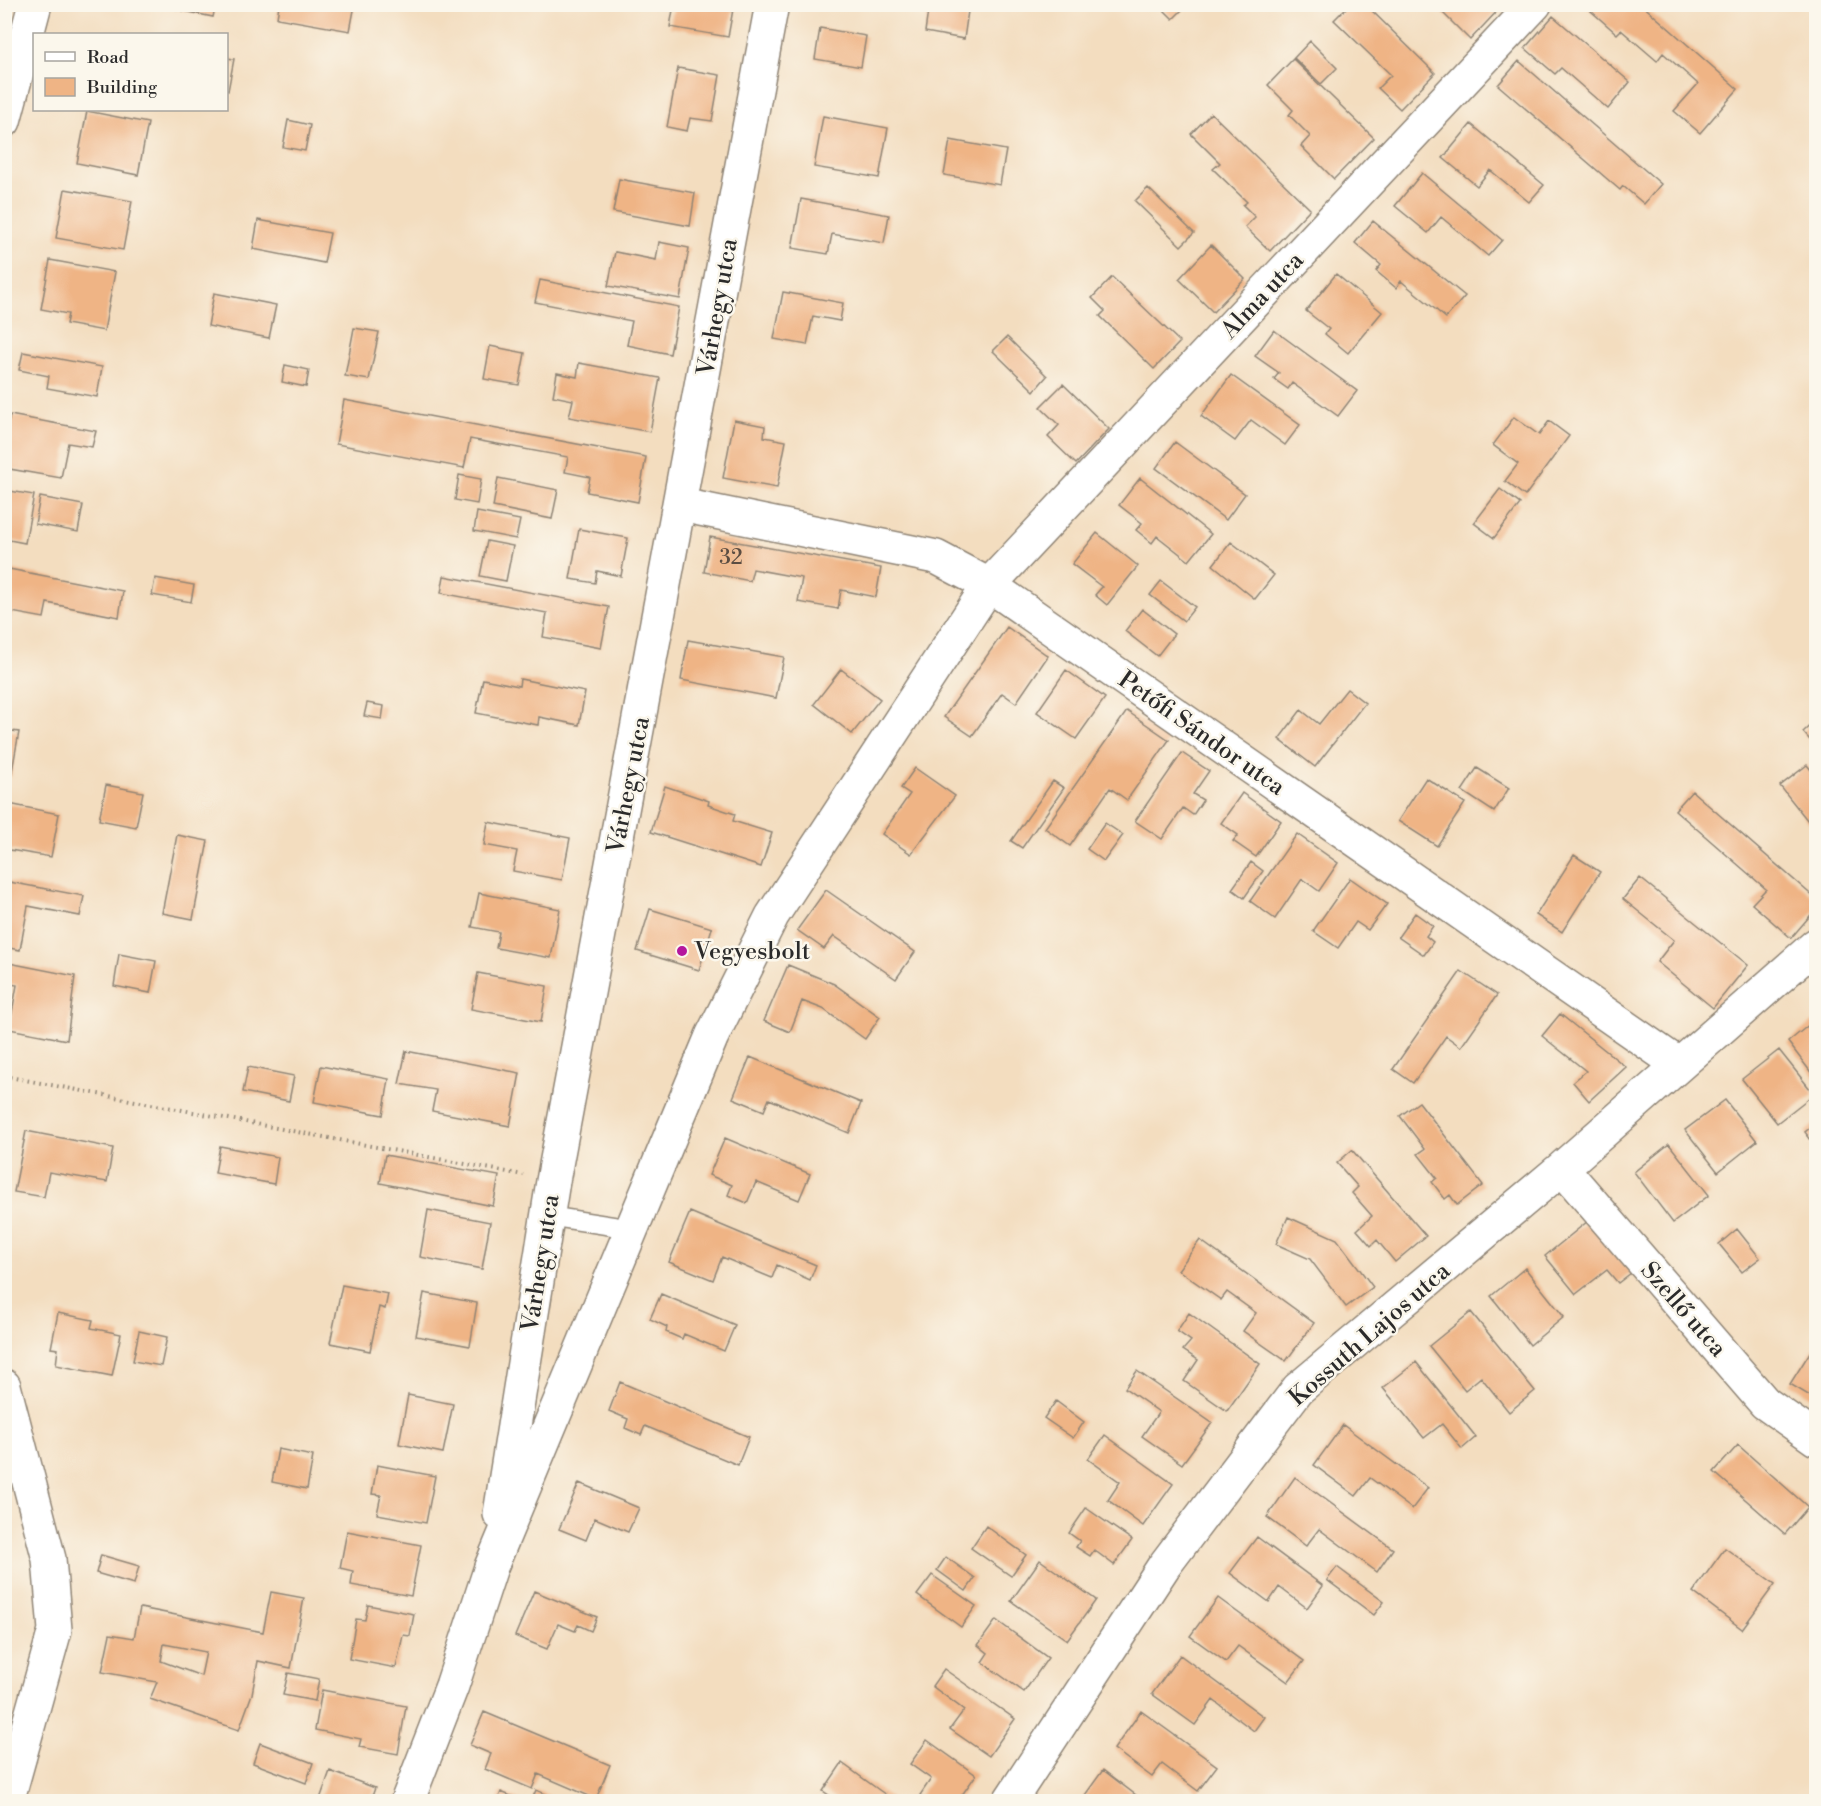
<svg xmlns="http://www.w3.org/2000/svg" width="1821" height="1806" font-family="'Libre Bodoni',serif">
	<style>
		.building { fill: #efb485; fill-rule: evenodd }
		.lines { fill: none; stroke-linecap: round; stroke-linejoin: round }
		.service-casing { stroke: #8f8475; stroke-width: 21 }
		.minor-casing { stroke: #8f8475; stroke-width: 36 }
		.path { stroke: #8f8475; stroke-width: 4; stroke-dasharray: 1.5 4.5; stroke-linecap: butt }
		.service { stroke: #fff; stroke-width: 18 }
		.minor { stroke: #fff; stroke-width: 33 }
		.poi-dot { fill: #b5179e; stroke: #fbf7ec; stroke-width: 2 }
		.labels { text-anchor: middle; stroke-width: 5; stroke-linejoin: round; paint-order: stroke }
		.number-label { font-size: 21px; fill: #5c4d42 }
		.street-label { font-size: 24px; fill: #2b2b2b; stroke: #fbf7ec }
		.poi-label { font-size: 24px; fill: #2b2b2b; stroke: #fbf7ec; text-anchor: start }
	</style>
	<rect width="100%" height="100%" fill="#fbf7ec"/>
	<filter id="ink" filterUnits="userSpaceOnUse"><feTurbulence type="fractalNoise" baseFrequency=".0167" numOctaves="2"/><feDisplacementMap in="SourceGraphic" scale="12" xChannelSelector="R" yChannelSelector="G"/><feConvolveMatrix kernelMatrix="1 2 1 2 8 2 1 2 1" color-interpolation-filters="sRGB"/></filter>
	<filter id="wash" filterUnits="userSpaceOnUse"><feTurbulence type="fractalNoise" baseFrequency=".008" numOctaves="4" result="noise"/><feDisplacementMap in="SourceGraphic" scale="24" xChannelSelector="R" yChannelSelector="G"/><feGaussianBlur stdDeviation="1.35" result="paint"/><feColorMatrix in="noise" values="0 0 0 0 0 0 0 0 0 0 0 0 0 0 0 0 0 1.4 0 .05"/><feComposite in="paint" operator="in"/></filter>
	<g filter="url(#wash)">
		<rect width="100%" height="100%" fill="#f3ddbf"/>
		<g id="blocks">
			<path class="building" d="M151,4H216L213,17Z
				M674,4H734L728,37L670,27Z
				M929,4H969L964,39L925,32Z
				M1166,4H1188L1173,19L1162,8Z
				M1350,4H1365L1435,73L1400,109L1378,88L1391,75L1334,20Z
				M1449,4H1498L1501,7L1470,40L1442,12Z
				M1583,4H1641L1738,89L1700,133L1674,111L1698,84L1663,53L1657,61L1621,30L1617,34Z
				M279,5H355L350,31L277,18Z
				M1553,16L1630,82L1608,109L1561,68L1555,74L1525,48Z
				M820,28L866,36L861,67L815,59Z
				M1310,41L1337,68L1321,84L1294,58Z
				M226,58L234,59L228,91L226,90Z
				M1293,59L1374,138L1334,179L1301,146L1310,136L1289,115L1293,110L1268,85Z
				M1519,61L1661,184L1644,204L1623,186L1620,190L1498,85Z
				M678,68L720,75L712,121L690,118L687,131L667,127Z
				M87,111L148,123L138,175L77,163Z
				M1211,113L1310,209L1270,251L1245,227L1255,217L1243,205L1247,202L1213,169L1220,163L1191,134Z
				M823,116L888,128L879,178L814,167Z
				M288,120L310,125L305,151L283,147Z
				M1471,124L1544,185L1529,202L1490,170L1477,186L1443,158Z
				M950,140L1006,150L1000,185L944,175Z
				M1422,173L1502,240L1488,256L1441,217L1428,233L1395,206Z
				M619,179L695,193L690,226L613,212Z
				M1148,188L1194,233L1181,246L1135,201Z
				M65,189L132,201L123,250L56,238Z
				M801,199L889,215L884,243L832,234L828,254L792,248Z
				M258,220L330,233L324,263L253,249Z
				M1373,221L1465,296L1446,318L1401,281L1396,288L1376,271L1381,265L1355,243Z
				M659,242L689,248L680,299L608,286L615,252L656,260Z
				M1211,245L1245,279L1213,312L1179,279Z
				M50,260L115,272L104,331L66,324L68,314L41,309Z
				M1336,274L1382,312L1348,353L1325,334L1329,329L1306,311Z
				M1112,277L1180,342L1154,369L1100,316L1105,311L1092,298Z
				M540,280L679,307L670,354L627,345L632,321L535,302Z
				M783,292L843,303L840,321L813,316L807,345L774,339Z
				M214,293L276,305L269,338L208,326Z
				M354,328L379,332L369,380L345,376Z
				M1274,330L1357,391L1338,416L1292,383L1288,389L1274,379L1279,373L1255,356Z
				M1007,337L1047,376L1034,391L993,351Z
				M490,346L525,353L519,385L484,379Z
				M23,352L102,367L97,397L47,388L49,376L19,370Z
				M579,363L660,378L650,432L569,417L573,400L553,396L557,373L577,377Z
				M285,365L309,370L306,387L282,382Z
				M1231,375L1300,425L1285,445L1251,420L1235,441L1201,416Z
				M1063,384L1109,429L1076,464L1048,437L1059,425L1040,407Z
				M344,400L646,457L638,502L587,492L590,477L565,472L568,457L470,439L464,468L336,444Z
				M10,415L96,431L92,447L68,443L61,478L4,468V442Z
				M1514,417L1539,435L1549,421L1569,436L1525,496L1505,481L1518,464L1493,445Z
				M734,420L765,426L764,437L786,441L777,488L723,478Z
				M1175,442L1245,494L1226,520L1156,468Z
				M459,475L481,479L477,504L455,500Z
				M498,478L558,490L552,519L493,507Z
				M1140,478L1211,534L1189,561L1157,536L1152,543L1136,530L1142,523L1119,505Z
				M1500,489L1520,504L1494,538L1474,523Z
				M4,490L34,495L25,543L4,539Z
				M40,497L83,505L78,532L35,524Z
				M477,512L520,520L516,539L474,531Z
				M579,529L628,538L621,576L597,571L595,583L570,579Z
				M1097,533L1138,566L1107,605L1095,595L1102,587L1072,564Z
				M710,537L881,568L876,597L841,590L838,609L798,602L802,578L753,569L750,581L704,572Z
				M487,541L513,546L506,581L480,576Z
				M1231,542L1274,575L1255,599L1213,565Z
				M4,568L123,591L119,617L47,603L44,618L12,612L10,619L4,617Z
				M444,576L609,607L601,648L543,637L547,613L441,593Z
				M155,578L194,585L191,602L152,595Z
				M1161,581L1195,607L1184,621L1150,595Z
				M1142,609L1174,634L1157,656L1125,631Z
				M1007,627L1048,656L1016,703L1002,693L972,736L944,717Z
				M688,640L784,657L776,698L681,680Z
				M841,669L880,699L852,734L814,704Z
				M1066,670L1105,698L1076,739L1037,712Z
				M483,679L519,686L520,679L585,692L579,725L539,717L538,725L476,713Z
				M1347,689L1365,703L1315,767L1279,739L1301,710L1319,724Z
				M367,703L384,706L382,719L364,716Z
				M1127,711L1169,740L1127,800L1110,788L1070,846L1045,828Z
				M1816,720V747L1803,732Z
				M4,730L19,732L11,777L4,776Z
				M1182,753L1209,771L1193,794L1203,800L1193,815L1183,808L1162,839L1135,821Z
				M1807,765L1816,776V831L1780,786Z
				M915,768L955,796L911,854L882,834L910,794L901,788Z
				M1477,768L1509,788L1494,812L1462,791Z
				M1426,778L1465,803L1437,846L1398,821Z
				M1053,781L1064,788L1022,848L1011,841Z
				M106,785L143,792L136,827L99,820Z
				M665,786L709,801L708,805L735,814L733,821L772,833L761,867L651,832Z
				M1692,791L1816,899V909L1791,938L1752,904L1766,889L1675,810Z
				M1242,793L1281,821L1256,857L1233,841L1238,835L1221,823Z
				M4,803L59,814L51,857L4,849Z
				M488,822L570,838L562,880L513,871L517,851L484,845Z
				M1105,823L1123,835L1104,861L1087,849Z
				M1297,834L1338,863L1319,891L1302,879L1275,919L1250,901Z
				M177,835L208,841L193,919L162,913Z
				M1574,855L1600,872L1562,932L1536,915Z
				M1251,862L1263,871L1244,898L1232,889Z
				M1350,878L1387,904L1368,930L1356,922L1338,948L1313,931Z
				M1640,878L1748,965L1713,1008L1657,962L1674,940L1623,899Z
				M4,881L84,896L80,916L28,906L20,950L4,947Z
				M826,890L915,952L896,979L834,936L824,949L797,930Z
				M479,893L560,909L551,958L496,948L499,932L472,927Z
				M650,909L712,928L699,970L637,951Z
				M1415,913L1433,926L1426,936L1433,942L1424,955L1398,937Z
				M119,954L156,961L150,993L114,986Z
				M4,962L75,976L67,1040L9,1029L17,985L11,984L9,999L4,998Z
				M788,965L834,984L880,1017L865,1039L823,1009L802,1001L790,1032L764,1021Z
				M1461,971L1497,995L1461,1047L1446,1036L1413,1083L1393,1069Z
				M478,973L547,986L541,1022L471,1009Z
				M1560,1014L1626,1067L1589,1101L1573,1082L1586,1071L1542,1036Z
				M1816,1019V1079L1788,1042Z
				M1779,1050L1814,1094L1777,1123L1742,1079Z
				M406,1051L520,1073L510,1126L432,1111L436,1090L399,1084Z
				M750,1057L861,1103L849,1133L769,1099L764,1111L733,1098Z
				M321,1066L389,1079L383,1115L314,1102Z
				M248,1067L294,1076L289,1101L243,1092Z
				M1725,1100L1757,1141L1718,1172L1685,1130Z
				M1419,1102L1483,1185L1457,1205L1450,1195L1445,1199L1432,1182L1437,1178L1418,1154L1425,1149L1400,1116Z
				M1816,1123V1147L1805,1132Z
				M26,1131L113,1148L107,1182L49,1172L44,1197L14,1192Z
				M725,1138L810,1174L799,1200L756,1182L747,1203L728,1195L732,1185L709,1175Z
				M1669,1144L1709,1195L1673,1223L1634,1172Z
				M220,1146L278,1157L274,1184L215,1173Z
				M1352,1150L1426,1236L1395,1262L1377,1240L1371,1246L1357,1230L1372,1216L1352,1193L1358,1187L1337,1163Z
				M385,1155L499,1176L493,1206L380,1183Z
				M428,1210L490,1222L482,1269L420,1257Z
				M690,1212L816,1265L810,1280L777,1265L772,1278L722,1257L713,1280L669,1262Z
				M1288,1217L1337,1239L1373,1287L1346,1307L1310,1259L1276,1244Z
				M1588,1221L1631,1273L1618,1283L1607,1270L1576,1294L1545,1256Z
				M1737,1229L1760,1258L1742,1272L1719,1244Z
				M1200,1240L1314,1323L1286,1361L1243,1331L1256,1313L1227,1292L1221,1300L1178,1270Z
				M1525,1268L1564,1317L1530,1345L1491,1296Z
				M342,1285L388,1294L385,1309L379,1307L370,1351L330,1343Z
				M424,1293L477,1303L470,1346L416,1336Z
				M661,1294L735,1325L724,1351L684,1334L682,1339L666,1332L667,1327L650,1319Z
				M1471,1312L1535,1391L1509,1412L1481,1377L1465,1390L1429,1346Z
				M58,1313L93,1320L91,1328L121,1334L112,1376L56,1365L58,1349L51,1348Z
				M1189,1313L1260,1364L1227,1411L1184,1381L1198,1360L1183,1350L1191,1341L1177,1331Z
				M139,1331L167,1337L161,1366L133,1361Z
				M1812,1349L1816,1352L1815,1399L1790,1384Z
				M1416,1362L1476,1437L1462,1449L1442,1424L1424,1438L1383,1388Z
				M1137,1371L1212,1423L1182,1464L1142,1436L1159,1412L1125,1388Z
				M620,1382L749,1437L738,1465L645,1426L641,1435L625,1428L628,1419L609,1411Z
				M408,1395L453,1404L443,1453L399,1444Z
				M1056,1401L1084,1422L1073,1438L1044,1418Z
				M1343,1425L1428,1488L1412,1509L1370,1478L1356,1496L1314,1465Z
				M1105,1435L1173,1484L1143,1526L1108,1500L1120,1482L1088,1459Z
				M1738,1445L1808,1507L1785,1534L1714,1472Z
				M278,1449L313,1456L307,1489L272,1482Z
				M377,1465L435,1476L426,1523L377,1514L381,1495L372,1494Z
				M1295,1477L1393,1549L1377,1572L1319,1529L1306,1546L1267,1517Z
				M579,1483L639,1508L628,1532L595,1518L586,1540L559,1529Z
				M1086,1508L1132,1540L1114,1565L1094,1550L1090,1556L1076,1547L1080,1541L1069,1533Z
				M986,1526L1026,1555L1011,1576L971,1548Z
				M347,1531L421,1545L411,1596L351,1585L353,1571L340,1568Z
				M1257,1537L1323,1586L1307,1608L1279,1587L1269,1602L1230,1573Z
				M1725,1548L1775,1584L1742,1629L1693,1592Z
				M101,1555L139,1566L134,1584L96,1573Z
				M946,1557L975,1578L966,1591L937,1570Z
				M1040,1560L1096,1600L1067,1640L1011,1601Z
				M1337,1567L1384,1602L1374,1615L1327,1580Z
				M932,1575L976,1606L961,1627L917,1595Z
				M534,1591L597,1617L591,1631L578,1625L575,1631L558,1624L547,1649L515,1636Z
				M271,1592L304,1598L291,1668L258,1661L252,1694L239,1730L150,1699L157,1682L102,1672L110,1634L134,1638L140,1608L263,1632ZM164,1644L206,1652L201,1676L161,1661Z
				M1218,1598L1304,1661L1288,1682L1238,1646L1226,1662L1190,1636Z
				M368,1605L414,1614L410,1636L403,1635L396,1668L349,1659L356,1619L365,1620Z
				M996,1620L1048,1658L1024,1692L982,1662L988,1653L978,1645Z
				M1180,1655L1264,1717L1254,1731L1213,1700L1195,1725L1152,1694Z
				M944,1669L1015,1719L989,1756L950,1729L964,1710L932,1686Z
				M288,1673L319,1679L315,1701L283,1695Z
				M322,1690L406,1706L398,1754L359,1747L361,1739L315,1730Z
				M1141,1711L1217,1766L1198,1791L1162,1764L1152,1777L1114,1749Z
				M484,1712L610,1765L596,1799L538,1774L532,1789L485,1769L491,1754L470,1745Z
				M927,1740L976,1775L957,1802H929L920,1795L931,1779L910,1764Z
				M260,1743L313,1763L306,1783L253,1763Z
				M842,1763L879,1790L896,1802H839L823,1791Z
				M1103,1770L1145,1802H1080Z
				M330,1771L375,1788L370,1802H319Z
				M536,1790L564,1802H531Z
				M501,1792L523,1801V1802H497Z"/>
		</g>
	</g>
	<g filter="url(#ink)">
		<use href="#blocks" fill-opacity="0" stroke="#8f8475" stroke-width="1.5"/>
		<g class="lines">
			<defs>
				<path id="service" d="M548,1216L632,1229"/>
				<path id="minor" d="M4,121L35,4
					M681,505L936,557L989,585L1678,1064
					M1562,1168L1765,1403L1816,1439
					M4,1386L49,1559L55,1630L7,1802
					M500,1514L553,1181L772,4
					M407,1802L452,1686L491,1567L712,1036L772,916L989,585L1535,4
					M1009,1802L1164,1566L1298,1389L1562,1168L1816,945"/>
			</defs>
			<use href="#service" class="service-casing"/>
			<use href="#minor" class="minor-casing"/>
			<path class="path" d="M4,1076L523,1175"/>
			<use href="#service" class="service"/>
			<use href="#minor" class="minor"/>
		</g>
	</g>
	<circle class="poi-dot" cx="682" cy="951" r="6"/>
	<g class="labels">
		<g class="number-label">
			<text x="731" y="564">32</text>
		</g>
		<g class="street-label">
			<text transform="translate(1262 295) rotate(-47)" y="8">Alma utca</text>
			<text transform="translate(717 307) rotate(-80)" y="8">Várhegy utca</text>
			<text transform="translate(1202 733) rotate(35)" y="8">Petőfi Sándor utca</text>
			<text transform="translate(628 785) rotate(-79)" y="8">Várhegy utca</text>
			<text transform="translate(540 1263) rotate(-81)" y="8">Várhegy utca</text>
			<text transform="translate(1684 1309) rotate(49)" y="8">Szellő utca</text>
			<text transform="translate(1369 1334) rotate(-41)" y="8">Kossuth Lajos utca</text>
		</g>
		<g class="poi-label">
			<text x="694" y="959">Vegyesbolt</text>
		</g>
	</g>
	<rect width="1821" height="1806" fill="none" stroke="#fbf7ec" stroke-width="24"/>
	<rect x="33" y="33" width="195" height="78" fill="#fbf7ec" stroke="#a8a59f" stroke-width="1.5"/>
	<rect x="45" y="52" width="30" height="9" fill="#ffffff" stroke="#a8a59f" stroke-width="1.5"/>
	<text x="87" y="63" font-size="18" fill="#2b2b2b">Road</text>
	<rect x="45" y="78" width="30" height="18" fill="#efb485" stroke="#a8a59f" stroke-width="1.5"/>
	<text x="87" y="93" font-size="18" fill="#2b2b2b">Building</text>
</svg>
